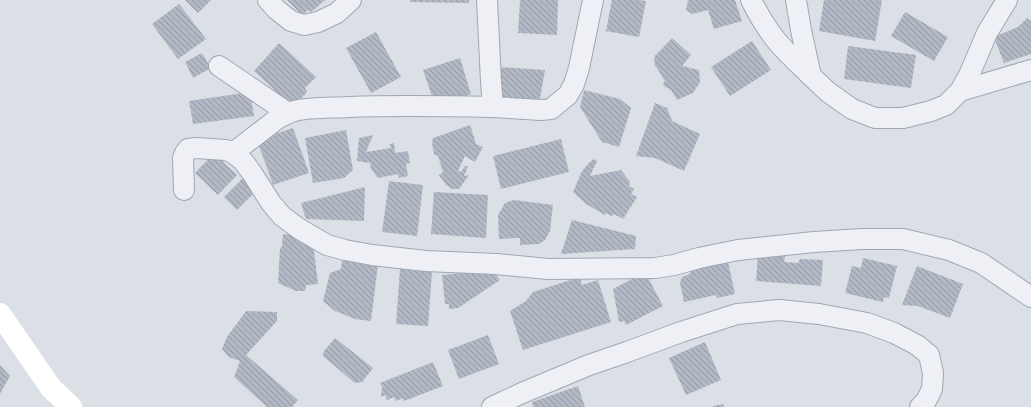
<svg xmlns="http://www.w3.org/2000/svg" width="1031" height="407" font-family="'Open Sans',sans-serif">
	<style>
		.building { fill: url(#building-back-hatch) }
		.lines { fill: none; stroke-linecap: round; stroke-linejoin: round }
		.street-casing { stroke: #a0a7b1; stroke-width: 22 }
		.street { stroke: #eef0f5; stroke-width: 20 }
		.secondary { stroke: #fff; stroke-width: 22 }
	</style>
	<defs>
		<pattern id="building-back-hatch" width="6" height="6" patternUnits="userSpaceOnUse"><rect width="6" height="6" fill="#b2b9c4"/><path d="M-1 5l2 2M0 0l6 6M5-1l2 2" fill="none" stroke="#9197a1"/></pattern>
	</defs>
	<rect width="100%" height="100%" fill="#dbe0e7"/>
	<path class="building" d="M185,0H211L198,13Z
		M287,0H325L311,12L308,10L302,15Z
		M410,0H469V3L410,2Z
		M520,0H558L557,35L518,33Z
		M612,0H639L646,1L639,37L606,31Z
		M688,0H735L742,21L714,29L708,10L692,14L686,10Z
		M824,0H882L875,41L819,31Z
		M179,4L206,39L178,59L152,24Z
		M905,12L948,37L934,61L891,36Z
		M1027,18L1031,21V54L1004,63L994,37L1018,27Z
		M376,32L401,77L371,93L346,48Z
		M672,38L691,55L682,66L699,70L700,82L693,93L677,100L671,90L664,86L663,84L665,81L657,68L655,66L654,57Z
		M752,41L771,70L730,96L711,67Z
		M279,43L316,77L305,88L307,92L293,107L254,71Z
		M848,46L916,55L911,88L844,79Z
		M202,53L211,68L193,78L185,62Z
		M460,58L471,94L435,105L423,70Z
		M499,67L545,70L539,104L500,101Z
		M584,90L620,99L631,108L619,147L602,142L580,107Z
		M250,92L254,116L193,124L189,101Z
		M655,103L667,108L672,121L700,134L684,171L655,158L636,156Z
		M470,125L476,144L483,147L475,162L465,156L458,171L461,172L465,166H468L464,176L469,175L459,189H452L446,185L439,175L443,172L438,156L434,154L432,143L433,138Z
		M293,128L309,173L273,185L257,140Z
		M346,130L353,170L344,178L313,183L305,138Z
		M373,135L366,152L391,148L390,144L394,143L395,153L408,151L410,163L406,164L408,176L399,178L398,174L378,178L371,169L370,163L357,161L359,138Z
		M561,139L569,172L501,189L493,156Z
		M214,153L237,175L218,195L195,173Z
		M594,159L597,161L590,176L621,170L630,182L629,186L634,189L631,194L637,197L623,219L614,214L612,216L606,213L605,215L586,204L573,192L582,171L590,162Z
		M245,176L258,189L237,210L224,197Z
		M389,181L423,185L417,236L382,232Z
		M365,187L364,221L306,219L301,203Z
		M434,192L488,195L486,238L431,234Z
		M514,200L553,205L550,231L545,240L539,244L520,245V238L499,239L498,215L505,203Z
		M572,220L636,236L635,249L561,254Z
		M283,234L299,235L313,243L318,284L306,285L305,291H296L278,283L280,248L282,247Z
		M758,254L785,256L784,262L798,263L800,259L823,260L821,286L756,281Z
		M727,257L735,294L717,298L716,295L684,302L680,283L682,277L690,274L692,265Z
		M863,258L897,266L889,298L884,297L883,302L845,293L852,266L861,268Z
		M342,260L378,264L371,321L355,319L335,311L323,301L330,273L341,269Z
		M917,266L963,284L950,318L918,306L902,305Z
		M400,269L432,272L428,326L396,324Z
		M493,270L500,280L458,308L449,309V304H445L442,275Z
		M645,272L663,306L626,325L624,321L619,322L613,289Z
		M580,277L582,285L598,280L611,322L523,350L510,311L526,301L533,292Z
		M246,311L277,312V321L246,355L298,400L292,407H267L234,377L240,361L229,357L222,349L227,337Z
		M488,335L499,364L459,379L448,350Z
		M335,338L373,368L362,382L355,383L323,356L324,351Z
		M705,342L721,380L686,395L669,358Z
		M433,362L443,386L404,401L403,398L396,401L394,397L387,400L385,395L381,397L382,387L380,383Z
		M0,365L10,376L0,394Z
		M578,386L585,407H533L532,402Z
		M723,404L724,407H713V406Z"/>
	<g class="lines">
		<defs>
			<path id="street" d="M268,0L277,10L291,21L304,25L318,22L337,13L351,0
				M487,0L491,82L493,107L541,110L551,109L568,95L574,84L579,68L593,0
				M751,0C757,12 764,24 772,35C783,50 798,63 811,76
				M796,0L801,30L811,76L828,92L852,109L875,118H903L931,111L946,105L960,91L970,73L987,33L1007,0
				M219,66L288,113
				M960,91L1031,70
				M233,153L277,119C283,116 288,113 294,111C311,107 331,108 349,107C397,105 445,106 493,107
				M184,190L183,158L185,153L188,149L196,148L226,150L233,153L243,161L252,173L271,203L282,216L298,228L327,245L345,250L372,255L426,261L496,264L548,269L655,268L674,265L699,258L738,250L814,242L862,239H903L949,250L981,263L1031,297
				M492,407L522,393L589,365L627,352L681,332L737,314L779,310L819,314L867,323L894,333L917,345L929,355L933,373L932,389L926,401L920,407"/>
		</defs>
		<use href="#street" class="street-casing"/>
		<use href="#street" class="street"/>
		<path class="secondary" d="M0,314L51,388L71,407"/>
	</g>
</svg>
